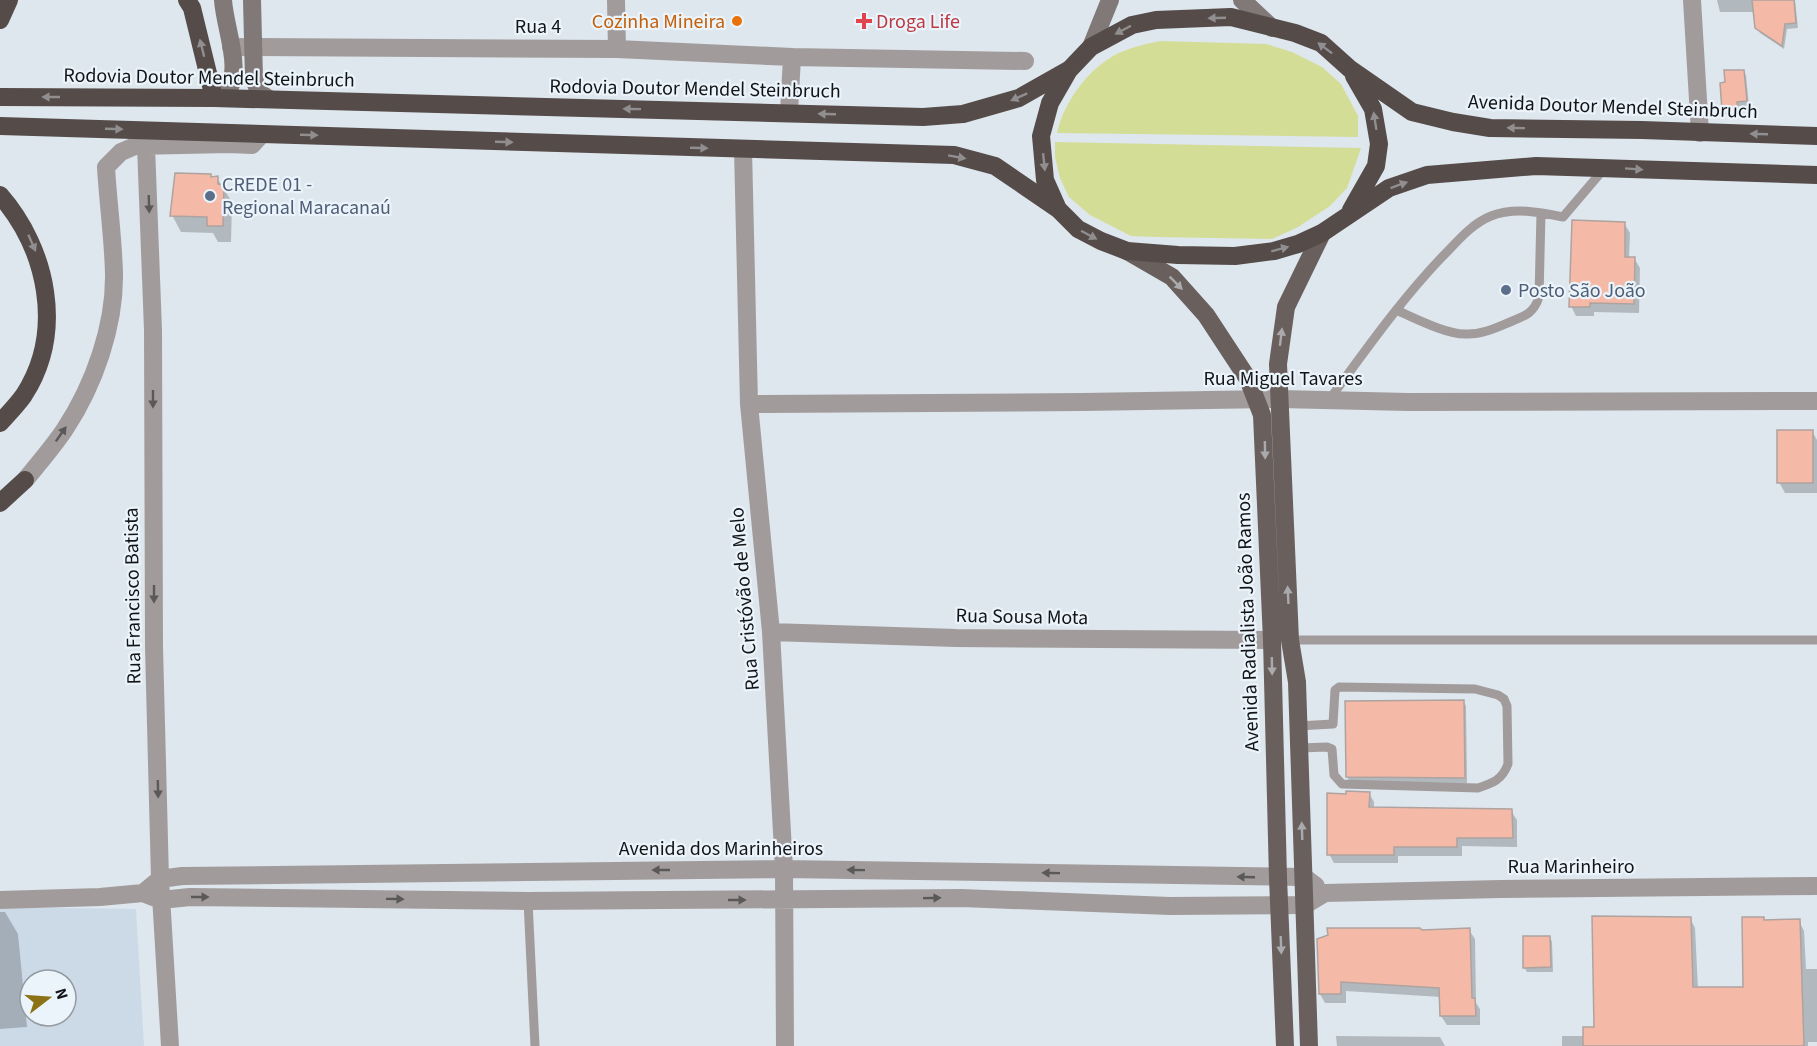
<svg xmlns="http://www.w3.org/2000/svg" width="1817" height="1046" font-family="'Source Sans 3',sans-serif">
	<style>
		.built { fill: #ccdae8; fill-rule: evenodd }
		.green { fill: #d4dd95 }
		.shadow { fill: #0003 }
		.building { fill: #f4baa7; stroke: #afa3a0; stroke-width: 1.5 }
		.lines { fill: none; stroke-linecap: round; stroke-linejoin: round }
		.lane { stroke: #a19c9b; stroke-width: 9 }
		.street { stroke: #a19c9b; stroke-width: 18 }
		.secondary { stroke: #807977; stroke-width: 18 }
		.primary { stroke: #69605e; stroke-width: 18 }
		.highway { stroke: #554b49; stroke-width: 18 }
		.oneway { fill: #918e90 }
		.oneway2 { fill: #5a5859 }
		.oneway3 { fill: #aaaaac }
		.food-dot { fill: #e8710a; stroke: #ebf3fb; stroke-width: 2 }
		.health-dot { fill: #e0444e; stroke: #ebf3fb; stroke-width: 2 }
		.service-dot { fill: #5c6f8a; stroke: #ebf3fb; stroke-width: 2 }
		.labels { text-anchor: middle; stroke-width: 4.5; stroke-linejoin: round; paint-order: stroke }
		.food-label { font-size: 20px; fill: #c56008; stroke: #ebf3fb; text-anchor: end }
		.health-label { font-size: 20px; fill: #be3a42; stroke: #ebf3fb; text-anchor: start }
		.street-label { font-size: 20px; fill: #121517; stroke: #ebf3fb }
		.service-label { font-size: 20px; fill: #4e5e75; stroke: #ebf3fb; text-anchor: start }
	</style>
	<rect width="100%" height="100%" fill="#dee6ee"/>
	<path class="built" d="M0,907L136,909L144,1046H0ZM30,980H66V1016H30Z"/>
	<path class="green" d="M1160,41L1266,44L1292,52L1322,67L1341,84L1358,116V137L1057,133C1064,102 1089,67 1119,53C1132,47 1146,44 1160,41Z
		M1055,142L1361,148L1347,188L1330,206L1298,227L1272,239L1157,237L1131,236L1090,215L1069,197L1060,178L1055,157Z"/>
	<path class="shadow" d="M1717,0H1795L1798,28L1787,29L1784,49L1760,33L1757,27L1755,12H1720Z
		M1744,71L1746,76L1749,106H1739L1740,115H1726L1723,110Z
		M212,178H217L232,202L231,242H218L213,233L181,232L172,215Z
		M1624,223L1630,233L1629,258H1634L1640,268L1639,313L1594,312V316H1576L1571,306Z
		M1812,431L1817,440V493H1785L1779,482Z
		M1463,701L1466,706L1467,783L1350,782L1347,777Z
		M1369,793L1374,802V809L1511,811L1517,820V847L1462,846V856H1398V863H1334L1329,854Z
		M0,912H5L18,934L27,1027L0,1029Z
		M1690,918L1695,928L1698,989H1745L1765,922L1799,921L1804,931L1806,969H1817V1042H1808V1046H1562V1036H1585L1596,1028Z
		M1469,930L1475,939L1476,1003L1480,1009V1025H1447L1441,1016V997L1346,991V1003H1325L1320,994L1421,931Z
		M1550,937L1552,942L1553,972H1527L1524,967Z
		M1336,1036L1440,1037L1445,1046H1337Z"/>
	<path class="building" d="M1752,0H1794L1796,23L1785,24L1782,46L1755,28Z
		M1724,70H1744L1747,101L1737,102L1738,110L1722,111L1720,83L1725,82Z
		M175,173L211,174V177L218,176V184L224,185L223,226H207V217L170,216Z
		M1572,220L1625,222V257H1635L1634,304L1590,303V307H1569Z
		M1777,430H1813V483H1777Z
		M1464,700L1465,778L1346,777L1345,701Z
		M1346,791L1370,792L1369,807L1512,809L1513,838H1457V847H1394V855H1327V793L1346,794Z
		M1592,916L1691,917L1693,987H1743L1742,917H1764V920L1800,919L1804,1046H1583V1027H1594Z
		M1327,928H1420L1422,930L1470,928L1472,998H1475L1476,1016H1440L1439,988L1341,982V994H1319L1317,939L1328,935Z
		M1523,936H1550L1551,967L1523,968Z"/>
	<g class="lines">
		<path class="lane" d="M1396,310C1415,318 1445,334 1465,334C1481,335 1496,328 1510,322C1525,316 1534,313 1539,297L1541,213
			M1329,400C1365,351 1400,301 1442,257C1457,242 1471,224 1491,216C1514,207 1539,212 1563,217L1603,170
			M1290,640H1817
			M1298,726L1333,724L1335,690L1339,687L1475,689L1498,695L1504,699L1507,706L1508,764C1502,780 1493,783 1478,788L1342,784L1334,775L1332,749L1327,747L1300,748
			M528,901L535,1046"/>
		<path class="street" d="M616,0L617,49
			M1692,0L1700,133
			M231,47L617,49L792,57L1025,61
			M789,112L792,57
			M146,146L153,330L154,647L160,879L170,1046
			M743,149L749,404L771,632L784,869L785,1046
			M749,404L1083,402L1280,399L1408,402L1817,401
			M25,480C39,463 53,447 65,429C94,385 115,326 114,273C113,237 108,202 106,167L121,152L135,146L229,144L252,145L262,134
			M771,632L956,638L1272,640
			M143,893L160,879L182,876L784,869L1304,877L1316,886
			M0,900L100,897L143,893L161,900L190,897L528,901L961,898L1170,906L1305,905L1325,893L1501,889L1817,886"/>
		<path class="secondary" d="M223,0C225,31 245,71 224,98
			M252,0L254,79L259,92L269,99
			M1242,0L1272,28
			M1091,47L1110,0"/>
		<path class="primary" d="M1127,251L1172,277L1206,315L1248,379L1262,415L1272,640L1278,878L1285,1046
			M1309,1046L1297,682L1290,640L1278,364L1286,307L1322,233"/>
		<path class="highway" d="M187,0L192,8L214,98
			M0,20L9,0
			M0,97L214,98L923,117L963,114L1019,98L1070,69L1091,47L1132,25L1156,20L1231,17L1295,33L1321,43L1350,69L1412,112L1453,122L1490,128L1642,130L1817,136
			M0,126L954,155L995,166L1058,209L1078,229L1101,241L1127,251L1178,255L1235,256L1274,251L1298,244L1322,233L1389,188L1427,175L1536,166L1817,175
			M0,195C47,249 65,331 24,395C17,405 8,414 0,423
			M1057,207L1045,180L1041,136L1050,103L1069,70
			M1351,210L1376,166L1379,144L1373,109L1354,76
			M0,503L25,480"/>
	</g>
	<defs><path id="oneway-solid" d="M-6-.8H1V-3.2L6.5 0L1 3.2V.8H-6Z" transform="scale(1.5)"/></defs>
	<g class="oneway">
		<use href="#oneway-solid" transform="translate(1217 18) rotate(178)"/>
		<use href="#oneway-solid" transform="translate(1123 30) rotate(152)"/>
		<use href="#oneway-solid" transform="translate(202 48) rotate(-104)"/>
		<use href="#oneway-solid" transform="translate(1325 48) rotate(-143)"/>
		<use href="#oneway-solid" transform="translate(51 97) rotate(-180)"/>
		<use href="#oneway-solid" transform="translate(1019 97) rotate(156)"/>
		<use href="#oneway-solid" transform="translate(632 109) rotate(-179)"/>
		<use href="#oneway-solid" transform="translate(827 114) rotate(-178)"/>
		<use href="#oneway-solid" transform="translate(1375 121) rotate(-99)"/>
		<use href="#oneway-solid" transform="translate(1516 128) rotate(-179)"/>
		<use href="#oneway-solid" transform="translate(114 129) rotate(2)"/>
		<use href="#oneway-solid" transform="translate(1759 134) rotate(-178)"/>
		<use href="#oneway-solid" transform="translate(309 135) rotate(2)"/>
		<use href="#oneway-solid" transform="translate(504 142) rotate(2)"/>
		<use href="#oneway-solid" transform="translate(699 148) rotate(2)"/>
		<use href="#oneway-solid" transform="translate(957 157) rotate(10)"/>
		<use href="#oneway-solid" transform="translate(1044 162) rotate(84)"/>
		<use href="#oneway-solid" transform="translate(1634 169) rotate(4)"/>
		<use href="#oneway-solid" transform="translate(1399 185) rotate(-20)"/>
		<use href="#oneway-solid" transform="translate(1089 235) rotate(28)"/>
		<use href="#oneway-solid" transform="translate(32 243) rotate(66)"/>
		<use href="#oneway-solid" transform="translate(1280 249) rotate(-15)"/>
	</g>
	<g class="oneway2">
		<use href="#oneway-solid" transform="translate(149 204) rotate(88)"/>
		<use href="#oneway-solid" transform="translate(153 399) rotate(90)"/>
		<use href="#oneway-solid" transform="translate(61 434) rotate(-55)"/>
		<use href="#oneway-solid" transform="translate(154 594) rotate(90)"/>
		<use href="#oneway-solid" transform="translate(158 789) rotate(89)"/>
		<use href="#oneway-solid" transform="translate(661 870) rotate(180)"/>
		<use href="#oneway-solid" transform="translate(856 870) rotate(-179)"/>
		<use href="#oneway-solid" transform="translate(1051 873) rotate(-179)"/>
		<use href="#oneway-solid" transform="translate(1246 877) rotate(-178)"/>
		<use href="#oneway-solid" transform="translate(200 897)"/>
		<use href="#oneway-solid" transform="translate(932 898) rotate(-1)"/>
		<use href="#oneway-solid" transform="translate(395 899) rotate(1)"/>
		<use href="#oneway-solid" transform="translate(737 900)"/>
	</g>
	<g class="oneway3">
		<use href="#oneway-solid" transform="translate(1176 283) rotate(45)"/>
		<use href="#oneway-solid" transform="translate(1281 337) rotate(-83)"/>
		<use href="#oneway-solid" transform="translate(1265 450) rotate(89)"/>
		<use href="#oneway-solid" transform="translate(1288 595) rotate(-93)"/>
		<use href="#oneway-solid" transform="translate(1272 666) rotate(89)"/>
		<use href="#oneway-solid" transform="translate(1302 831) rotate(-92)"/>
		<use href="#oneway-solid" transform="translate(1281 945) rotate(88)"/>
	</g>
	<circle class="food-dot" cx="737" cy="21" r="6"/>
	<path class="health-dot" d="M861 12h6v6h6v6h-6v6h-6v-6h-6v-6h6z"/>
	<g class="service-dot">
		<circle cx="210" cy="196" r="6"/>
		<circle cx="1506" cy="290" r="6"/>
	</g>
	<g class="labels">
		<g class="food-label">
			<text x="725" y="28">Cozinha Mineira</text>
		</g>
		<g class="health-label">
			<text x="876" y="28">Droga Life</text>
		</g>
		<g class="street-label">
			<text x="538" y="33">Rua 4</text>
			<text transform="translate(209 77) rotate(1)" y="7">Rodovia Doutor Mendel Steinbruch</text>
			<text transform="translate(695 88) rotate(1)" y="7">Rodovia Doutor Mendel Steinbruch</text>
			<text transform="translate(1613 106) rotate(2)" y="7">Avenida Doutor Mendel Steinbruch</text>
			<text x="1283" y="385">Rua Miguel Tavares</text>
			<text transform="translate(132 596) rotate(-91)" y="7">Rua Francisco Batista</text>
			<text transform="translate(744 599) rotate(-95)" y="7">Rua Cristóvão de Melo</text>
			<text transform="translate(1022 616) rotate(1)" y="7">Rua Sousa Mota</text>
			<text transform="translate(1247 622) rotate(-92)" y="7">Avenida Radialista João Ramos</text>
			<text x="721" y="855">Avenida dos Marinheiros</text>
			<text x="1571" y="873">Rua Marinheiro</text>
		</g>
		<g class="service-label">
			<text x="222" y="191">CREDE 01 -<tspan x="222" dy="23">Regional Maracanaú</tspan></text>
			<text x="1518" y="297">Posto São João</text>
		</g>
	</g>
	<g transform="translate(48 998) rotate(73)"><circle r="28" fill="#ebf3fb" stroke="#949aa0" stroke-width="1.5"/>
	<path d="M0-4.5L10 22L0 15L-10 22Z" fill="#8c7215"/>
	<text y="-9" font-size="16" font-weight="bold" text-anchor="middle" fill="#121517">N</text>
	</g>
</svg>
